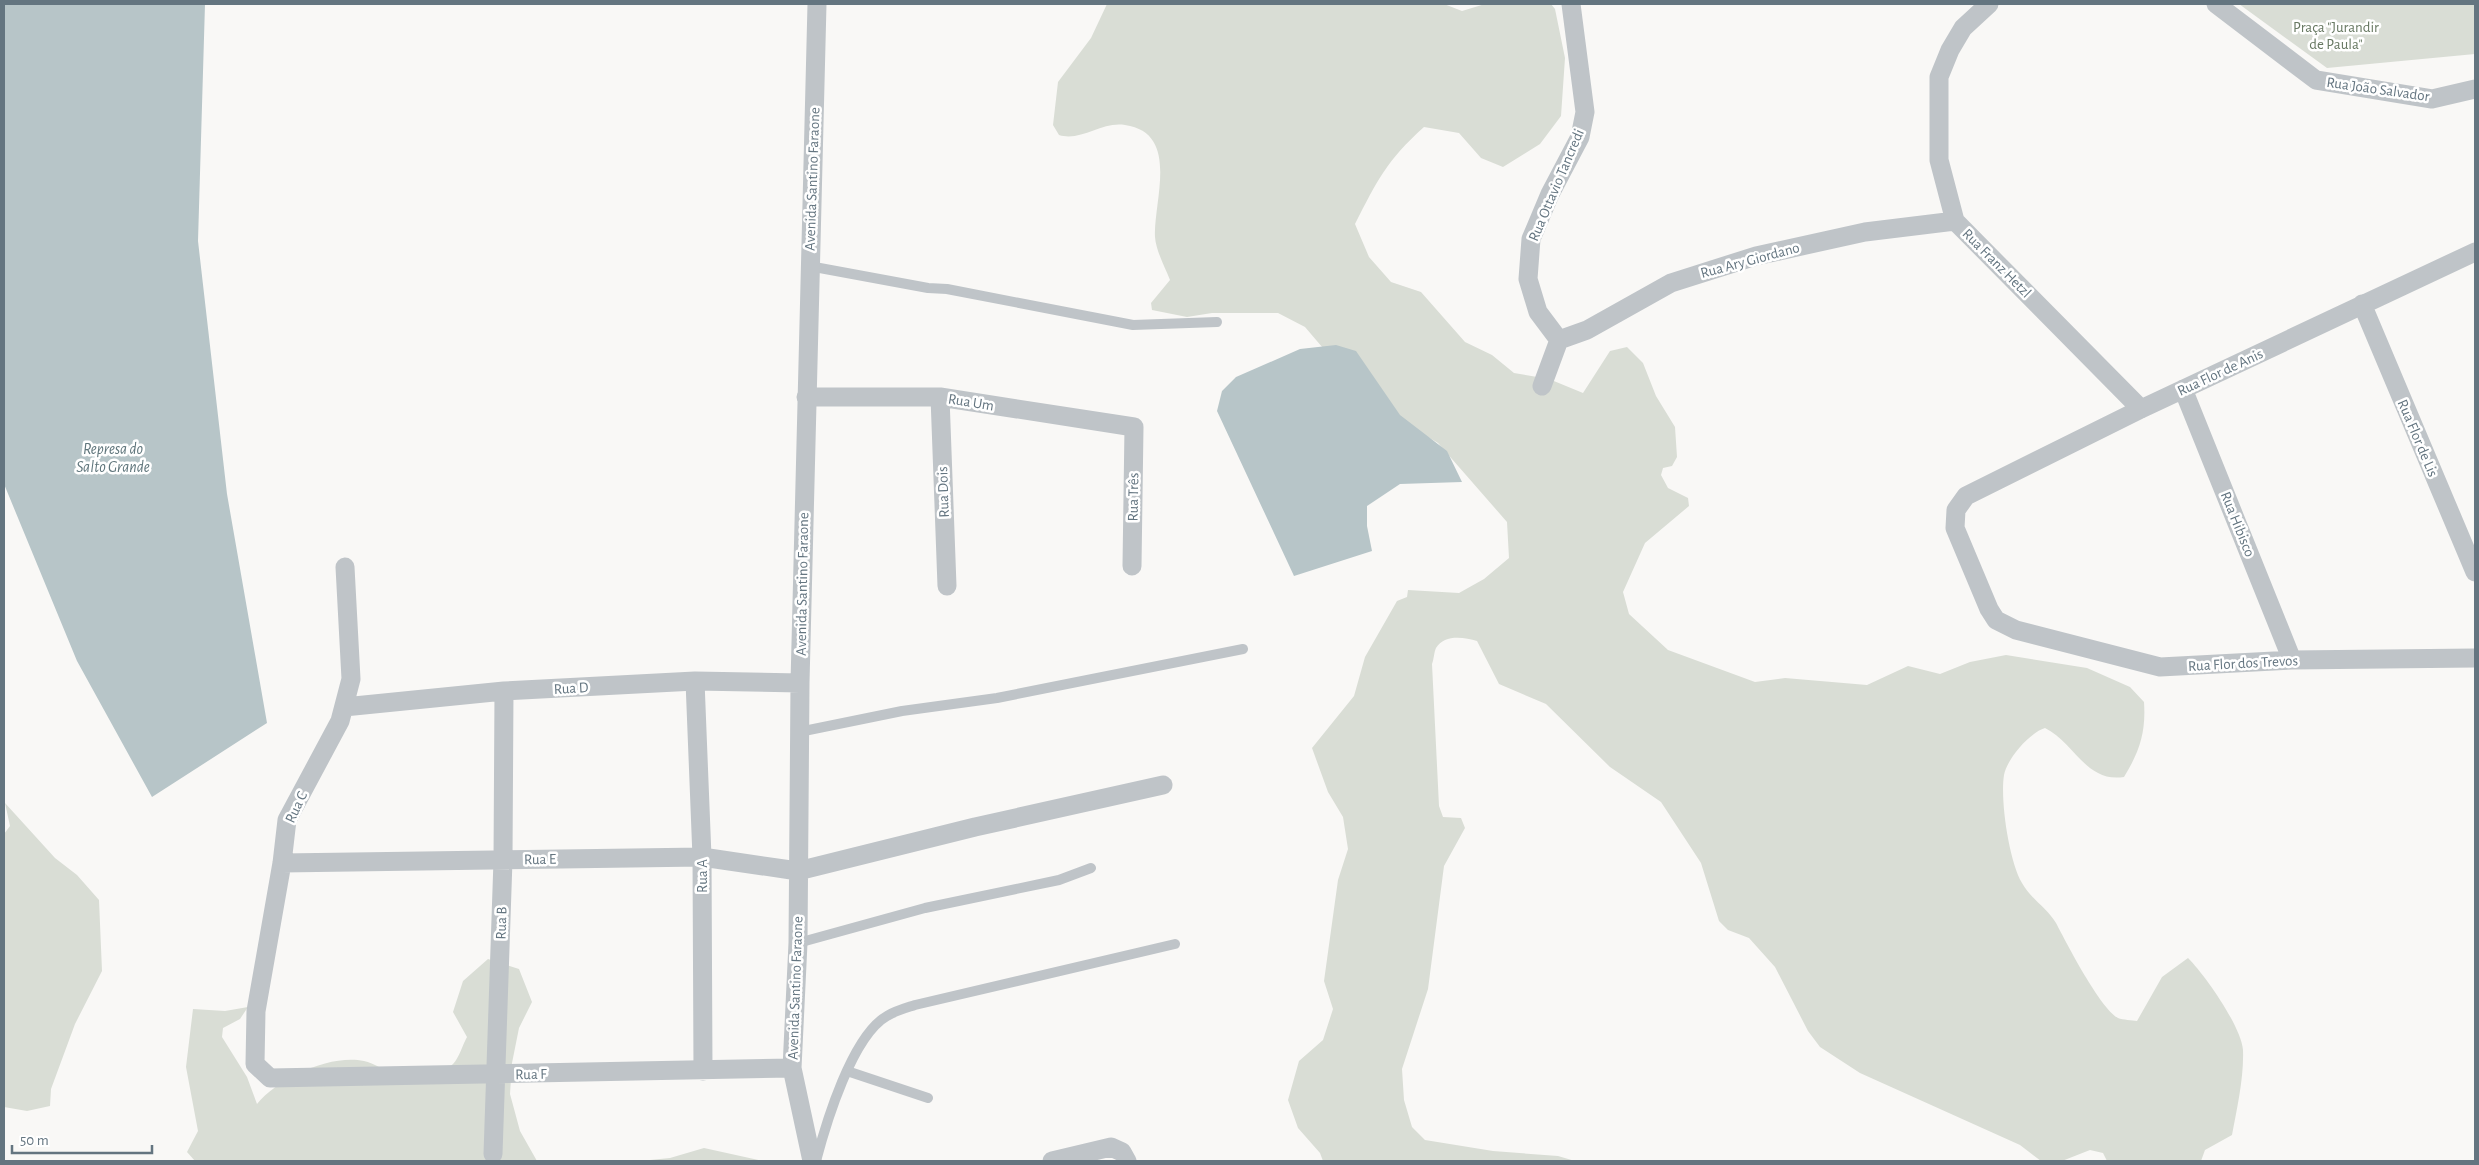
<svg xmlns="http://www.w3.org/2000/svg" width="2479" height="1165" font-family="'Alegreya Sans',sans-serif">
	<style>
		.green { fill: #d9ddd5 }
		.water { fill: #b7c5c8 }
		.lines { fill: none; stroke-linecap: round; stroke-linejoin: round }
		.service { stroke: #bfc4c8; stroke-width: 10 }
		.minor { stroke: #bfc4c8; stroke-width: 19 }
		.labels { text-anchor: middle; stroke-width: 5; stroke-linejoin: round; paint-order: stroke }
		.park-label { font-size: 15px; fill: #687963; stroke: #fff }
		.street-label { font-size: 15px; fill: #647580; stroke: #fff }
		.water-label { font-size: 16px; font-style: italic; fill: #5f757b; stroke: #fff }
	</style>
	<rect width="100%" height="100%" fill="#f9f8f6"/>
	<path class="green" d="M1107,4H1444L1462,11L1485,4H1551L1555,9L1565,58L1561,116L1540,144L1503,167L1481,158L1459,133L1424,127C1387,160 1377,181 1355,224L1369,257L1391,282L1421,292L1465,342L1492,355L1514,373L1549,379L1583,393L1610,351L1627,347L1643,363L1656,396L1675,427L1677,457L1672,466L1663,468L1661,475L1668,488L1688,498L1689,506L1645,543L1623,592L1629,614L1668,650L1755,682L1785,678L1867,685L1908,666L1940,674L1970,662L2006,655L2087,668L2130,687L2144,702C2146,732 2140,751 2124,777C2086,783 2075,743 2045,728C2029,733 2007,759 2004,775C2000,800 2009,861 2022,883C2030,898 2047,908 2056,923C2067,944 2100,1008 2118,1018C2123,1020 2132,1020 2137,1021L2162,977L2188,958C2205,975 2241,1026 2243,1050C2244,1078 2237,1108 2232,1135L2205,1150L2201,1161H2107L2103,1153L2090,1150L2062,1161H2041L2020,1145L1860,1073L1820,1047L1808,1031L1775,967L1749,938L1728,930L1719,921L1701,863L1661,802L1610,767L1546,704L1499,684L1477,641C1464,637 1444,634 1436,648C1434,652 1434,659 1432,664L1439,806L1443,817L1461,818L1465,828L1444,866L1428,989L1402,1069L1404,1100L1412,1127L1425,1140L1493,1151L1558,1156L1575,1161H1323L1320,1153L1298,1128L1288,1100L1299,1061L1323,1040L1333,1009L1324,981L1338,880L1348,849L1343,817L1328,792L1312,748L1354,696L1365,657L1397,601L1407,597L1408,590L1459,593L1484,579L1509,558L1507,522L1438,443L1408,425L1340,368L1305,327L1278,313H1212L1187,317L1152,310L1151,303L1170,280C1165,267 1156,251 1155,237C1153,202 1181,133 1125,125C1102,121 1081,142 1059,135L1053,125L1058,82L1091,38Z
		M2239,4H2475V54L2327,68Z
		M5,803L55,858L77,875L99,900L102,971L75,1024L51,1089L50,1106L27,1111L4,1107V834L10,826Z
		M488,959L519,969L532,1002L519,1028L512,1063L510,1094L520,1131L537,1161H195L187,1152L198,1131L186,1067L193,1009L225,1011L248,1007L240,1019L223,1028L222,1037L247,1077L257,1104C278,1078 330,1054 364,1061C374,1063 385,1071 395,1074C414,1081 438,1077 453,1064C459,1058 463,1044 467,1037L453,1012L463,981Z
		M704,1148L763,1161H640L670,1158Z"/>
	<path class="water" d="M4,4H205L198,241L227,494L267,723L152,797L77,661L4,484Z
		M1336,345L1356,351L1400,415L1447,451L1462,482L1400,484L1367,506V526L1372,551L1294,576L1217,411L1222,391L1236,377L1300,349Z"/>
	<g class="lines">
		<path class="service" d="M809,266L928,288L947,289L1133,325L1217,322
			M799,732L902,711L997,698L1243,649
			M798,943L925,908L1059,880L1091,868
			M847,1071L928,1098
			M816,1161C826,1123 852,1036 887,1016C895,1011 906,1008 915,1005L1175,944"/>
		<path class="minor" d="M1989,4L1963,28L1950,50L1939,77V160L1955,221L2141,409
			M2216,4L2316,80L2432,99L2475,89
			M2475,252L2141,409L1966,496L1956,510L1955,528L1989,609L1996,620L2016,630L2160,667L2292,660L2475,658
			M2362,304L2475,572
			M1559,340L1587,330L1671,283L1756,256L1865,232L1955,221
			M1542,386L1559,340L1538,312L1528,279L1531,239L1550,194L1580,137L1585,112L1571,4
			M2183,389L2292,660
			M806,397H940L1134,427L1132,566
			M940,397L947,586
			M345,567L351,679L340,721L287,820L282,863L256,1011L255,1064L270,1078L792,1068
			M695,681L702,857L703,1071
			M344,707L504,691L695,681L800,683
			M282,863L702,857L798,871L975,827L1163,785
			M493,1154L503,860L504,691
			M812,1161L792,1068L798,943L800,683L817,4
			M1052,1161L1111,1147L1122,1152L1127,1161"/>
	</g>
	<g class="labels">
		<g class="park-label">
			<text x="2336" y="32">Praça "Jurandir<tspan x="2336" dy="17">de Paula"</tspan></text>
		</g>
		<g class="street-label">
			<text transform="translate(2378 89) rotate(8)" y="5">Rua João Salvador</text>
			<text transform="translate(812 179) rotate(-88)" y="5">Avenida Santino Faraone</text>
			<text transform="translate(1556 185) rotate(-67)" y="5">Rua Ottavio Tancredi</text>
			<text transform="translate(1750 260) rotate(-15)" y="5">Rua Ary Giordano</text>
			<text transform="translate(1997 263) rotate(45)" y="5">Rua Franz Hetzl</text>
			<text transform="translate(2220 372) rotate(-25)" y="5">Rua Flor de Anis</text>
			<text transform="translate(971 402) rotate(9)" y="5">Rua Um</text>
			<text transform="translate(2418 438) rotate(67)" y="5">Rua Flor de Lis</text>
			<text transform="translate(943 492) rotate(-92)" y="5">Rua Dois</text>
			<text transform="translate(1133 497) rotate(-89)" y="5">Rua Três</text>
			<text transform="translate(2238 524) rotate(68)" y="5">Rua Hibisco</text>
			<text transform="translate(802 584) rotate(-89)" y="5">Avenida Santino Faraone</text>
			<text transform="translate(2243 663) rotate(-3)" y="5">Rua Flor dos Trevos</text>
			<text transform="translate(571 688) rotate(-3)" y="5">Rua D</text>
			<text transform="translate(296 807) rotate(-65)" y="5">Rua C</text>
			<text transform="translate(540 859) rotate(-1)" y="5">Rua E</text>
			<text transform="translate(702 876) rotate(-90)" y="5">Rua A</text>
			<text transform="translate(501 923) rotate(-88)" y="5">Rua B</text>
			<text transform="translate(795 988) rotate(-88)" y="5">Avenida Santino Faraone</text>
			<text transform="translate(531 1074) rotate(-1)" y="5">Rua F</text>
		</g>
		<g class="water-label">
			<text x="113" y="454">Represa do<tspan x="113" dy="18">Salto Grande</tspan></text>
		</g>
	</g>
	<rect width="2479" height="1165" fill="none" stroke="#647580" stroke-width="10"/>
	<path d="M12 1145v8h140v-8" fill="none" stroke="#647580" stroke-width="2.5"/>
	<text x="20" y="1145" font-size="15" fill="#647580" stroke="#ffffff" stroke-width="4" paint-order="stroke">50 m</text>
</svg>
